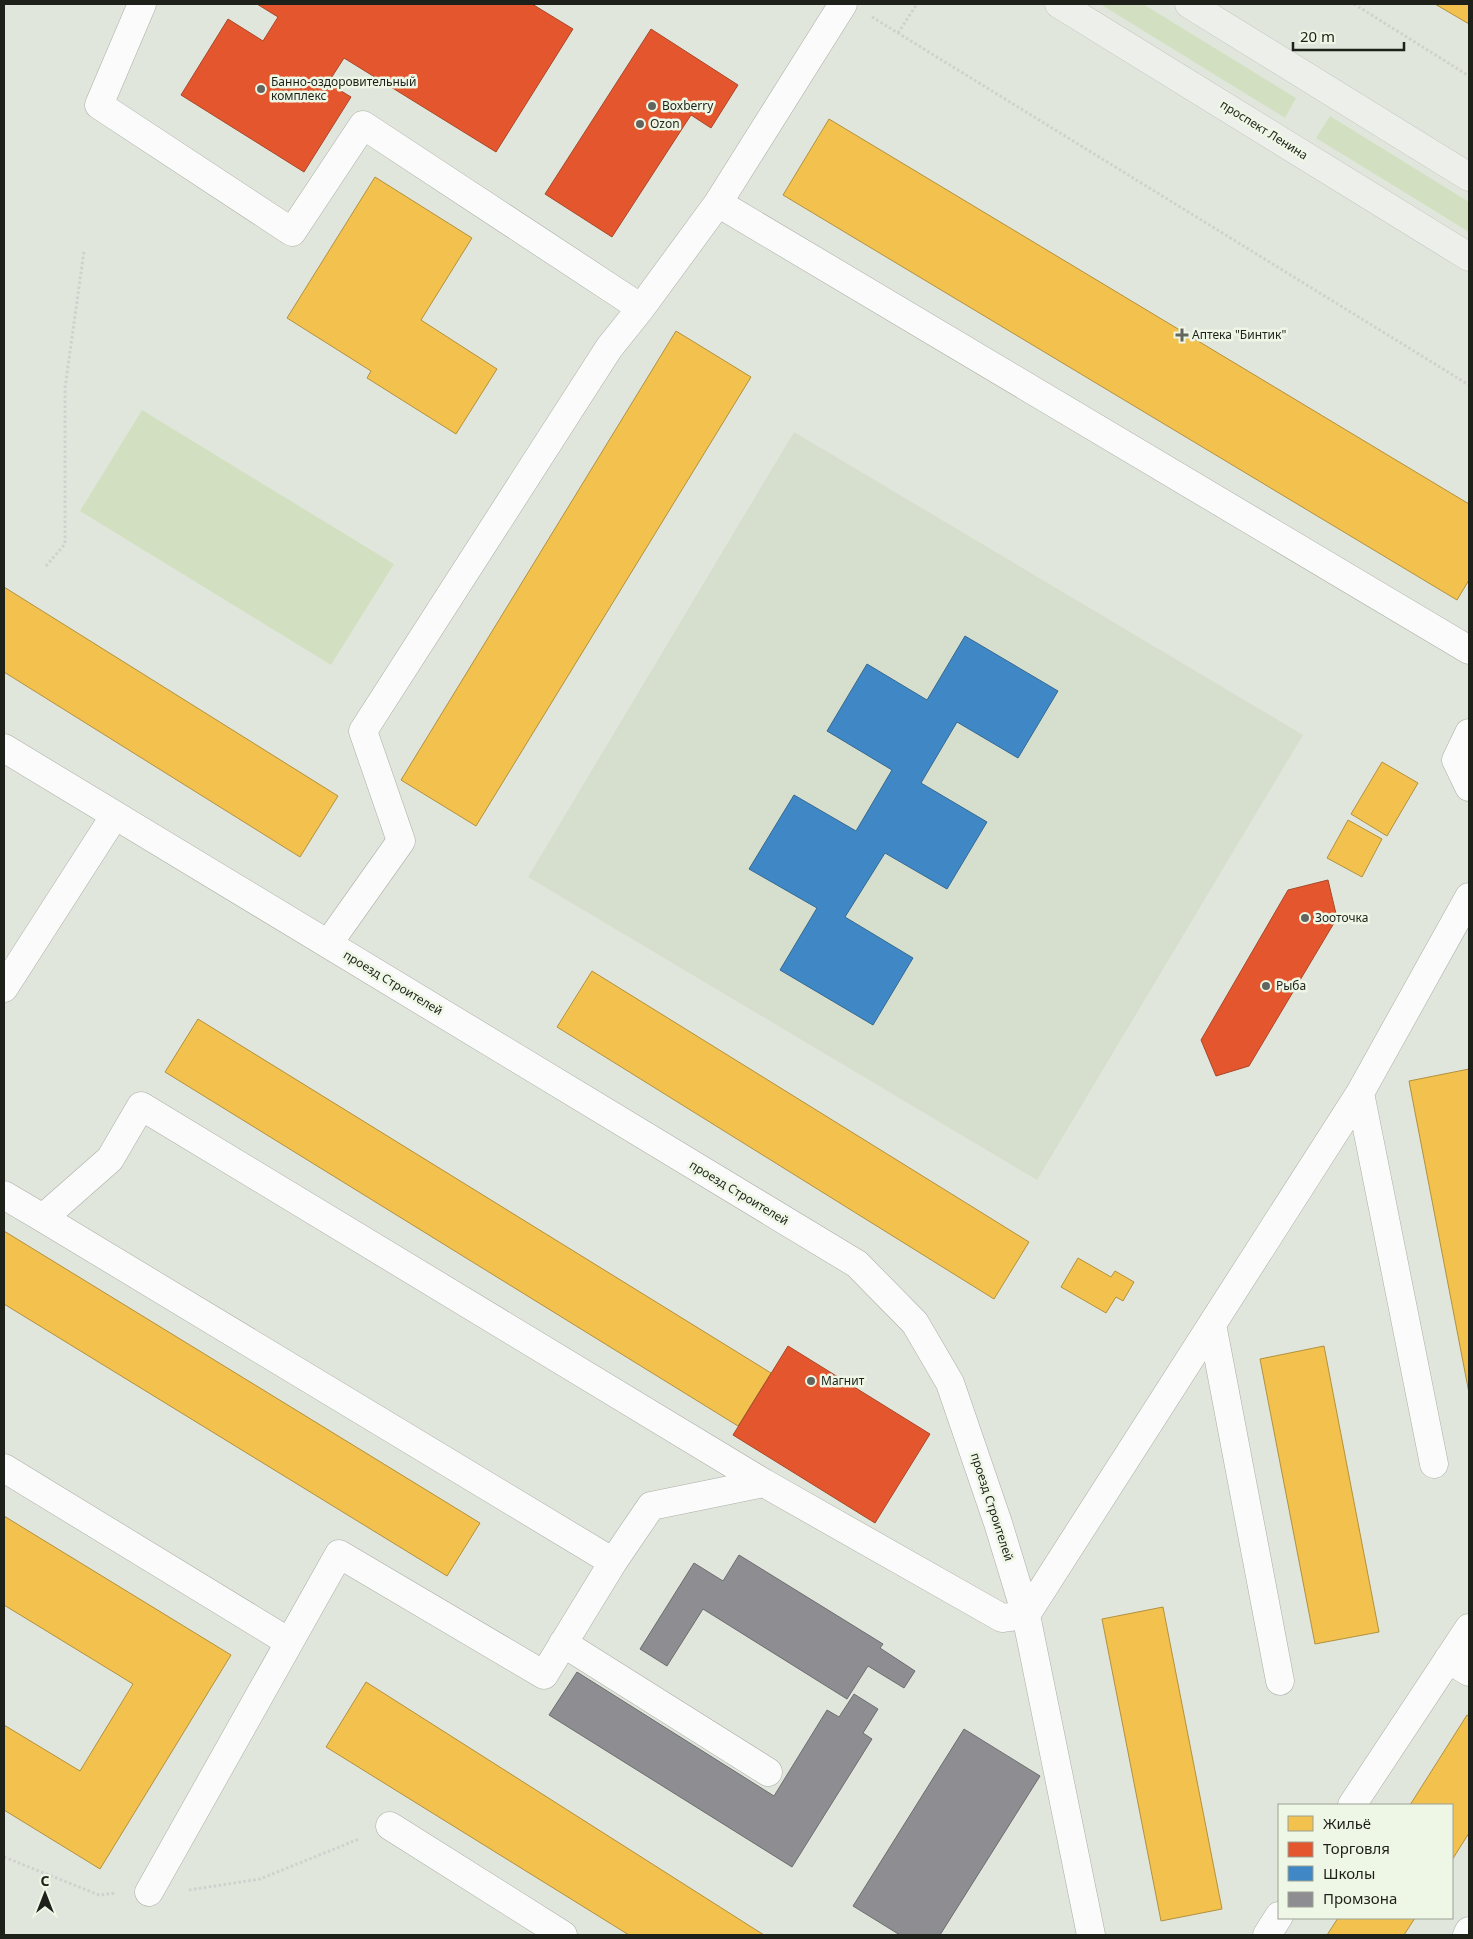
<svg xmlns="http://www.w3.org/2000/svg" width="1473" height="1939" font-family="'Noto Sans',sans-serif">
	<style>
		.built { fill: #d6dfcd }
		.green { fill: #d2e0c1 }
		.homes { fill: #f2c14e; stroke: #b2913e }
		.shops { fill: #e4572e; stroke: #a94728 }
		.schools { fill: #3f88c5; stroke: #356992 }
		.industry { fill: #8d8d92; stroke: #6c6d6e }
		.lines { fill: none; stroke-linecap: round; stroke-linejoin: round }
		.minor-casing { stroke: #aaaea6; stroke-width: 29 }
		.major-casing { stroke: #bfc1bc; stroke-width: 29 }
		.path { stroke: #d0d1ce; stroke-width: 3; stroke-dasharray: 2.5 2.5; stroke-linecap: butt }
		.minor { stroke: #fafbfa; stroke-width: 28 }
		.major { stroke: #edf0ea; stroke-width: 28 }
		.poi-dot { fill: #62665e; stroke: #eef7e5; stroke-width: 2 }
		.labels { text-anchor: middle; stroke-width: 5; stroke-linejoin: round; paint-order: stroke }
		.poi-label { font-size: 12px; fill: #1e211a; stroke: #eef7e5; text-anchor: start }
		.street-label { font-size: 12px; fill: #1e211a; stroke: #eef7e5 }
	</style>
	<rect width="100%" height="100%" fill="#e1e6dc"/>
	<path class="built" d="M794,432L1303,735L1037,1180L528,877Z"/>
	<path class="green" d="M1100,4H1143L1296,98L1285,118Z
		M1330,116L1469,202V232L1316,138Z
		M142,410L394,564L331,665L80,511Z"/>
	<path class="homes" d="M1435,4H1469V24Z
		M829,119L1469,504V580L1457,600L783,195Z
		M375,177L472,238L421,320L497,369L456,434L367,378L371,371L287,318Z
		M676,331L751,377L476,826L401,780Z
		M4,587L338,796L300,857L4,672Z
		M1382,762L1418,783L1387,836L1351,814Z
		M1348,820L1382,839L1362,877L1327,858Z
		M592,971L1029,1242L994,1299L557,1027Z
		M198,1019L771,1373L738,1426L165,1072Z
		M1469,1069V1393L1409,1081Z
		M4,1231L480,1523L447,1576L4,1304Z
		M1078,1258L1111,1277L1115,1271L1134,1282L1123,1301L1116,1297L1106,1313L1061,1287Z
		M1324,1346L1379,1632L1315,1644L1260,1359Z
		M4,1516L231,1655L100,1869L4,1810V1725L80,1771L133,1684L4,1605Z
		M1163,1607L1222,1909L1161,1921L1102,1619Z
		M366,1682L764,1935H629L326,1747Z
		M1467,1715L1469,1716V1833L1452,1860V1805H1410Z
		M1338,1918H1415L1404,1935H1327Z"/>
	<path class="shops" d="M257,4H532L573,29L496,152L344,58L328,83L351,97L304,172L181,95L228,19L263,41L278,17Z
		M651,29L738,85L711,128L691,115L612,237L545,194Z
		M1328,880L1337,918L1249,1066L1216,1076L1201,1040L1288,890Z
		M788,1346L930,1434L875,1523L733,1435Z"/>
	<path class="schools" d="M965,636L1058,691L1018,758L957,722L921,783L987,822L947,889L885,853L845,917L913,958L873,1025L780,970L817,908L749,869L794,795L856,831L892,770L827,731L867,664L927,700Z"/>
	<path class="industry" d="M739,1555L883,1644L880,1648L915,1671L904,1688L868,1666L847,1699L703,1609L667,1666L640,1649L694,1563L723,1581Z
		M577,1672L774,1796L827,1710L839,1717L854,1694L878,1709L863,1733L872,1739L792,1867L549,1715Z
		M964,1729L1040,1776L940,1935H900L853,1906Z"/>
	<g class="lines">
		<defs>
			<path id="minor" d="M142,4L99,105L292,232L363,125L641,308L718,203L843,4
				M718,203L1469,650
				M1469,733L1456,760L1469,787
				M4,748L857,1264L915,1323L950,1383L998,1523L1026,1615L1091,1935
				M328,944L401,841L363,731L609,348L641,308
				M4,988L115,815
				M1360,1093L1434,1464
				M4,1195L43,1218
				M1212,1324L1280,1681
				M4,1468L289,1642
				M613,1562L651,1506L764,1483
				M563,1643L768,1772
				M1448,1659L1469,1672
				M1352,1805L1469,1628
				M390,1826L563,1935
				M149,1892L339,1554L544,1675L613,1562L43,1218L110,1159L141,1106L764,1483L1002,1618L1026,1615L1360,1093L1469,897
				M1267,1935L1279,1916
				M1467,1935L1469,1931"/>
			<path id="major" d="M1059,4L1469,257
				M1189,4L1469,177"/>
		</defs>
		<use href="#minor" class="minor-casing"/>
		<use href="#major" class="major-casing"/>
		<path class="path" d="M1354,4L1469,76
			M872,17L1469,385
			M898,33L917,4
			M46,566L65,544V388L84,251
			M4,1857L99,1895L116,1893
			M189,1890L260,1879L359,1839"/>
		<use href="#minor" class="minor"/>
		<use href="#major" class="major"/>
	</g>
	<g class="poi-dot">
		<circle cx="261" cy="89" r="5"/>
		<circle cx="652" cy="106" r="5"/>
		<circle cx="640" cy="124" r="5"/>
		<path d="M1179.5 327.5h5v5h5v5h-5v5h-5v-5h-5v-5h5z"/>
		<circle cx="1305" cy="918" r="5"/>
		<circle cx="1266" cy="986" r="5"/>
		<circle cx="811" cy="1381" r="5"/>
	</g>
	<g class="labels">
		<g class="poi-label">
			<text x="271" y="86">Банно-оздоровительный<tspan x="271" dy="14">комплекс</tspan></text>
			<text x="662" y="110">Boxberry</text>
			<text x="650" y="128">Ozon</text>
			<text x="1192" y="339">Аптека "Бинтик"</text>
			<text x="1315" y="922">Зооточка</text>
			<text x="1276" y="990">Рыба</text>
			<text x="821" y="1385">Магнит</text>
		</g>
		<g class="street-label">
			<text transform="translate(1264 130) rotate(32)" y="4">проспект Ленина</text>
			<text transform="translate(393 983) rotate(31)" y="4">проезд Строителей</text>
			<text transform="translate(739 1193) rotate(31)" y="4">проезд Строителей</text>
			<text transform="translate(992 1507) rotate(72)" y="4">проезд Строителей</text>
		</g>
	</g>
	<rect width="1473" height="1939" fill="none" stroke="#1e211a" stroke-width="10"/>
	<rect x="1278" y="1804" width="175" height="115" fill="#eef7e5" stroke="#9ba194"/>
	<rect x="1288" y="1816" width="25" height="15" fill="#f2c14e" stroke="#9ba194"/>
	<text x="1323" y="1829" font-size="15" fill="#1e211a">Жильё</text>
	<rect x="1288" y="1842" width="25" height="15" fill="#e4572e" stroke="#9ba194"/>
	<text x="1323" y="1854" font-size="15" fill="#1e211a">Торговля</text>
	<rect x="1288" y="1866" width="25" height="15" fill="#3f88c5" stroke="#9ba194"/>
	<text x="1323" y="1879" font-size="15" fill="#1e211a">Школы</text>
	<rect x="1288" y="1892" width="25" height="15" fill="#8d8d92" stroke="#9ba194"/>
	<text x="1323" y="1904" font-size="15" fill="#1e211a">Промзона</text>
	<g transform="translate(45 1894)" stroke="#eef7e5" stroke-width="4" paint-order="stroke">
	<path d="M0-4L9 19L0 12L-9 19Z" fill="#1e211a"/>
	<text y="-8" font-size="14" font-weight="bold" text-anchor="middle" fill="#1e211a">С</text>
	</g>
	<path d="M1293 42v8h111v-8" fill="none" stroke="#1e211a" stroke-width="2.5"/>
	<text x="1300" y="42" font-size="15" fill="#1e211a" stroke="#eef7e5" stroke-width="4" paint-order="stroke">20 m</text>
</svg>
